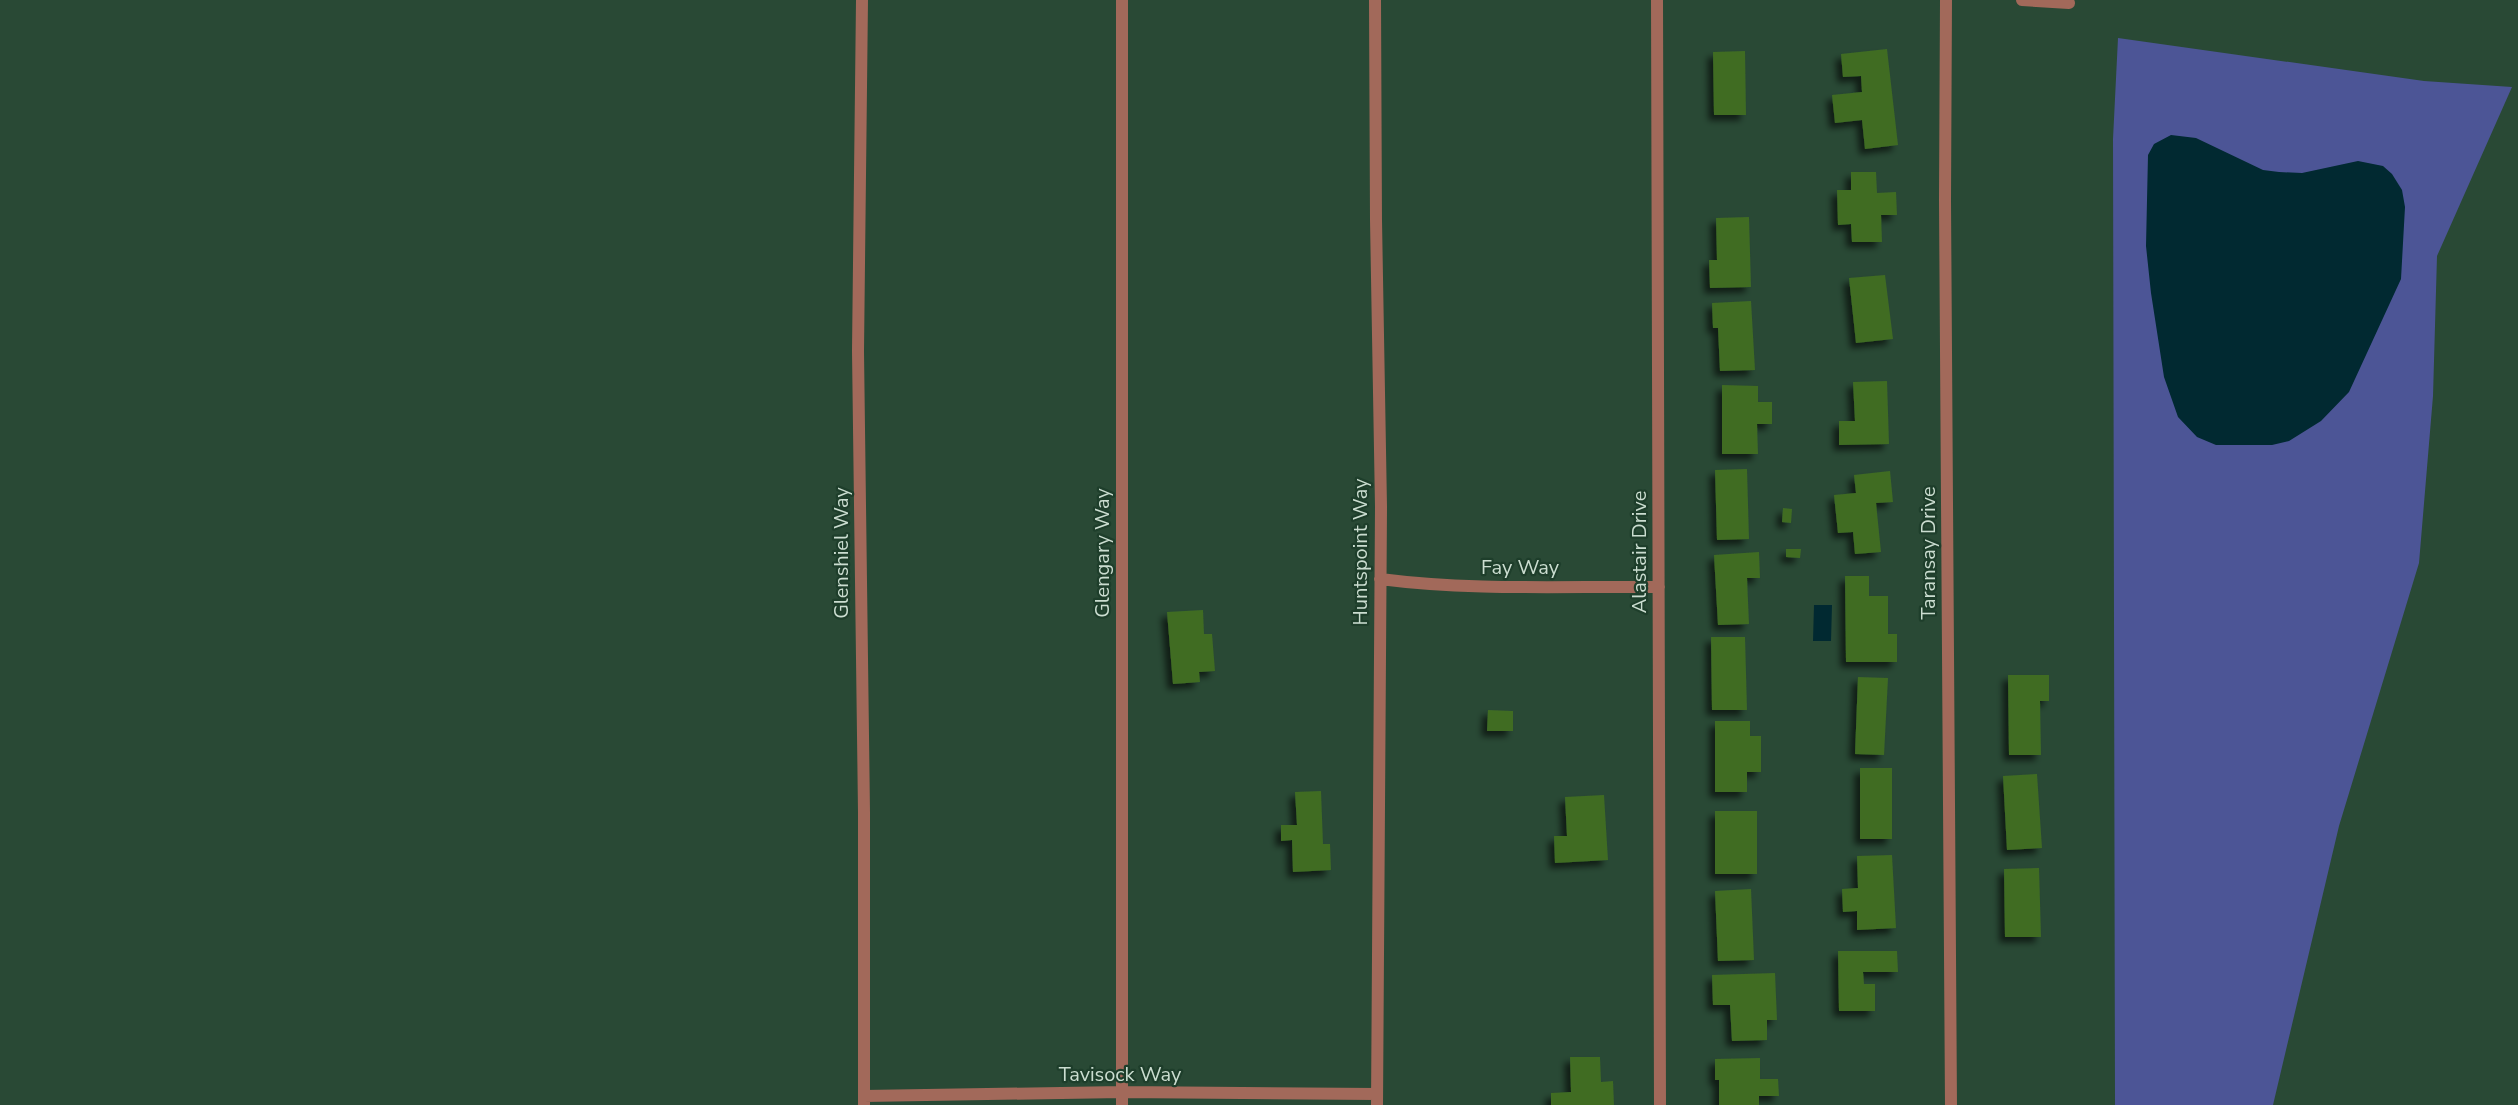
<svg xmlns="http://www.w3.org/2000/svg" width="2518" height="1105" font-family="'Nunito Sans',sans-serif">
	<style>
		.green { fill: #4c5596 }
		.water { fill: #012931 }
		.building { fill: #3f6c24; filter: url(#shadow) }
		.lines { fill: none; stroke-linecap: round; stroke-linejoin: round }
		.street { stroke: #a2695a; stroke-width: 12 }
		.labels { text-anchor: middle; stroke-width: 4.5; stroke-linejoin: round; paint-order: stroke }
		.street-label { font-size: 20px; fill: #cbddd0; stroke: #1e3e2b }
	</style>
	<defs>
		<filter id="shadow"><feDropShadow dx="-5.5" dy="5.5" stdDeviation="3" flood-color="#0009"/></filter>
	</defs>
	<rect width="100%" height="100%" fill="#294935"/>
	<path class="green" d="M2118,38L2424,81L2512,87L2437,256L2433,396L2419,563L2339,826L2273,1105H2115L2113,139Z"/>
	<path class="water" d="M2171,135L2196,138L2263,170L2279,172L2302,173L2358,161L2383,166L2392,174L2402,190L2405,207L2401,279L2349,392L2321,421L2289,441L2272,445H2216L2197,437L2178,417L2164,377L2151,293L2146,246L2148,155L2154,144Z
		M1814,605H1832L1831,641H1813Z"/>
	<path class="building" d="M1887,49L1898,145L1865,149L1862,120L1835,123L1832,95L1862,92L1861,76L1843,77L1841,54Z
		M1745,51L1746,115H1714L1713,52Z
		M1851,172H1876L1877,193L1896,192L1897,215H1881L1882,242H1852L1851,224L1838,225L1837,190H1851Z
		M1749,217L1751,287L1710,288L1709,260H1717L1716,218Z
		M1885,275L1893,339L1856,343L1849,278Z
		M1751,301L1755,370L1720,371L1718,328H1713L1712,303Z
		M1887,381L1889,444L1839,445V421H1855L1853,382Z
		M1722,385L1758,386V402H1772V424H1757L1758,454H1722Z
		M1747,469L1749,539L1717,540L1715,470Z
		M1890,471L1893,502L1876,503L1881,552L1855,554L1853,532L1838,533L1834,495L1856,493L1854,475Z
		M1783,508L1792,509L1791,523L1782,522Z
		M1786,549H1801L1800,558L1786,557Z
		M1759,552L1760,578H1747L1749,624L1718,625L1714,555Z
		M1845,576H1869V596H1888V634H1897V662H1846Z
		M1203,610L1204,634H1212L1215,671L1199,672L1200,682L1173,684L1167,612Z
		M1711,637H1745L1747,710H1712Z
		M2008,675H2049V701H2040L2041,755H2009Z
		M1858,677L1888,678L1884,755L1855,754Z
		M1488,710L1513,711V731H1487Z
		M1715,721H1750V736H1761V772H1747V792H1715Z
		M1860,768H1892V839H1860Z
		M2037,774L2042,848L2007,850L2003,776Z
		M1321,791L1323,844H1330L1331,870L1293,872L1292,840L1281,841V825H1297L1295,792Z
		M1604,795L1608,860L1555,863L1554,836H1567L1565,797Z
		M1715,811H1757V874H1715Z
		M1892,855L1896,928L1857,930V911L1843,912L1842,889L1858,888L1857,856Z
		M2039,868L2041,937H2005L2004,869Z
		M1751,889L1754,960L1718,961L1715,891Z
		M1838,951H1897L1898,972H1863L1864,984H1875V1011H1839Z
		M1775,973L1777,1020H1767V1040L1732,1041L1730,1005H1713L1712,975Z
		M1570,1057H1600L1601,1082L1613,1081L1614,1105H1551V1093L1571,1092Z
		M1760,1058V1079H1778L1779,1096H1759V1105H1719V1080H1715V1059Z"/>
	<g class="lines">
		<path class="street" d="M862,0L858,351L864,812V1105
			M1122,0V1105
			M1375,0L1376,220L1381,507L1377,1105
			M1657,0L1660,1105
			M1946,0L1945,200L1951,1105
			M2022,0L2069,3
			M1380,579C1472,591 1566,586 1659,587
			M864,1096L1122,1092L1377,1094"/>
	</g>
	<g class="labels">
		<g class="street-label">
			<text transform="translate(1360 552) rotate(-90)" y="7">Huntspoint Way</text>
			<text transform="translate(1639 552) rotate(-90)" y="7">Alastair Drive</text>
			<text transform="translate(841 553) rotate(-90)" y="7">Glenshiel Way</text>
			<text transform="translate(1102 553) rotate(-90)" y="7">Glengary Way</text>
			<text transform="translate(1928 553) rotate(-90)" y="7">Taransay Drive</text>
			<text x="1520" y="574">Fay Way</text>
			<text x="1120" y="1081">Tavisock Way</text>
		</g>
	</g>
</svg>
